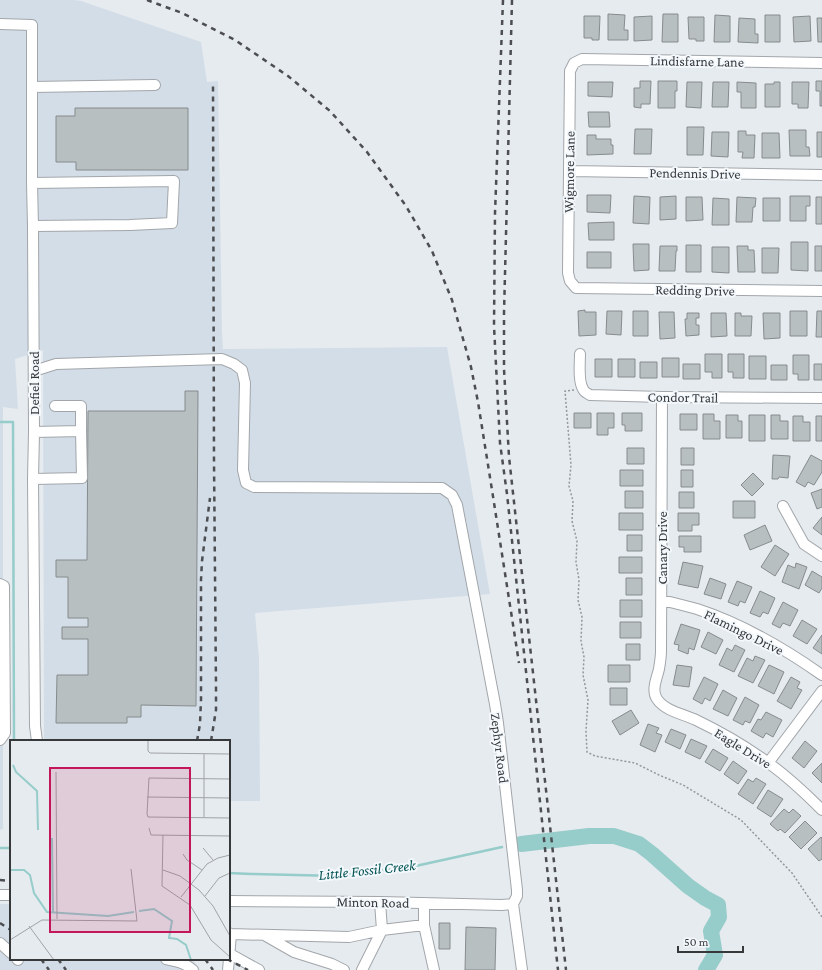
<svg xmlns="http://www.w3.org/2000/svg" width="822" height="970" font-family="'Crimson Pro',serif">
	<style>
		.built { fill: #d3dde7 }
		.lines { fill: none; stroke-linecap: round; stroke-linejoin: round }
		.stream { stroke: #96ccca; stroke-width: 2.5 }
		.river { stroke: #96ccca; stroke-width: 16 }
		.building { fill: #b8bfc1; stroke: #868c8e }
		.minor-casing { stroke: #a2a6aa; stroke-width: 12 }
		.path { stroke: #94979a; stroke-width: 1.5; stroke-dasharray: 2 2; stroke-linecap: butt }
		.minor { stroke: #fff; stroke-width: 10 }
		.rail { stroke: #4c4e51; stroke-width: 2.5; stroke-dasharray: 5 5; stroke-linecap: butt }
		.labels { text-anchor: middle; stroke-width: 4; stroke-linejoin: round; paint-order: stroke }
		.street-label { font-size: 14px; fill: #36383a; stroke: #f3f8fc }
		.water-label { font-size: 15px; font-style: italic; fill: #005251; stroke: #f3f8fc }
		.inset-river { fill: none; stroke: #96ccca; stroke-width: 2 }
		.inset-road { fill: none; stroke: #a0a3a7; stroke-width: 1 }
		.view { fill: #c2185b; fill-opacity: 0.15; stroke: #c2185b; stroke-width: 2 }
		.inset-edge { fill: none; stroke: #36383a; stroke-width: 2 }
	</style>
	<rect width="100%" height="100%" fill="#e6ebef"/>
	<path class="built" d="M0,0H74L81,1L201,42L207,82L218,81L222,332L223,349L447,347L490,594L255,613L259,659L260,801H229V741H44L43,350L15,359L18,409L3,407V829L0,830Z
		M0,904H11V959H192L200,970H0Z"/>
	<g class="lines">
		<path class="stream" d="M0,422H13L14,741
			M0,848H11
			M229,873L251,874L337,876L411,867L502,847"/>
		<path class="river" d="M521,844L589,836H614L639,844L652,854L688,886L705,898L718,905L719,917L711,931L715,955L706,970"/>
	</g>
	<path class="building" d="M608,14L625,15L624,30H628V40H608Z
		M663,14H678V42H662Z
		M715,15L730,16V42H714Z
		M765,15H780V42H765Z
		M584,16H600L599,40H592V38H584Z
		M652,16V40L634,41V17Z
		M810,16L811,41L794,42L793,17Z
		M688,17H704V41H696V39H689Z
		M739,18L755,19V34H758V43L738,42Z
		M817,18H822V42H818Z
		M640,81H651L650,104H641V108L634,107V88H640Z
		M658,81H677V91H675V108H658Z
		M816,81H822V106H820V91H816Z
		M588,82H613L612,97L588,96Z
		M687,82H702L701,108L686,107Z
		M713,82H729L728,107H712Z
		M737,82L756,83V108H741V92H737Z
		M774,82H780V107H765V84H774Z
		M792,82H809L808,108H798V104H792Z
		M75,108H188V170H76V162H56V116H75Z
		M588,112H609L610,127H589Z
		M687,127H704L703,155H687Z
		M635,129H652L651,154H634Z
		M789,130H806V147H809L810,156H790Z
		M738,131H746V135H755L754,158H742L743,152H738Z
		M712,132H729L728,157L711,156Z
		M817,132H822V157H817Z
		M762,133H779L780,158H762Z
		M587,135H596V139H611V145H613V154L587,155Z
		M587,195H611L610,213L587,212Z
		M634,196L650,197L649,224L633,223Z
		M676,196V219L660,220V197Z
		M790,196H810V206H806V221H790Z
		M686,197H702L703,220L686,221Z
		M737,197L756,198L755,207H753L752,222H736Z
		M816,197H822V224H816Z
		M713,198L729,199V225H712Z
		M763,198H780V221H763Z
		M614,222V240H589L588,223Z
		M791,242H808V271L791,270Z
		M633,244H649V270L634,271Z
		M686,245H701V272H686Z
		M660,246H677V251H676L675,271H659Z
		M737,246H748V250H754L755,272H738Z
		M815,246H822V271H815Z
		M712,247H729V273L712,272Z
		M762,248H779L778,273H762Z
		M587,252H611V268H587Z
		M585,310V312H596V335L579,336L578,311Z
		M607,311H622L621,335L606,334Z
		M633,311H648V336H633Z
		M790,311H807V336H790Z
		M817,311H822V337H816Z
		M659,312H674L675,338L660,339Z
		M687,313H699V318H696V325H699V335L686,336L685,319H687Z
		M711,313H726L727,336L711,337Z
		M735,313H741V316H752L751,336H735Z
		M763,313H780V338L764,339Z
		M705,354H722V378H712V372H705Z
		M728,354H744V378H733V372H728Z
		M793,355H809V380H798V374H793Z
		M749,356H766V379H749Z
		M662,358H679V377H662Z
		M595,359H612V377H595Z
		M618,359H635V377H618Z
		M640,362H657V378H640Z
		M683,364H700V379H683Z
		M814,364H822V380H814Z
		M771,365H787V380H771Z
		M185,391H198L196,706L141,705V717H127V723H56L57,675H88V639H62V627H88V618H68V577H56V560H87L88,411H185Z
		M574,413H591V428H574Z
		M597,413H614V428H608V435H597Z
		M622,413H642V431H625V425H622Z
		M680,414H697V430H680Z
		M703,414H714V421H720V439H703Z
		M726,415H738V421H742V438H726Z
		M749,415H765V441H749Z
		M771,415H780V421H788V439H771Z
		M793,416H803V422H810V441H793Z
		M816,416H822V441H816Z
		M627,448H644V464H627Z
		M681,448H694V465H681Z
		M773,455L790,456L788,478L779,477L778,479H772Z
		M811,455L822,461V472L814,485L808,482L805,487L796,482Z
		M620,470H643V486H620Z
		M681,470H693V487H681Z
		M753,473L764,484L752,496L741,485Z
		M822,489V507L817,509L811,493Z
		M625,491H643V508H625Z
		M679,492H694V508H679Z
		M733,501H755V518H733Z
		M619,513H643V530H619Z
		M678,513H699V525H692V531H678Z
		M822,517V535L813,528Z
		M765,525L772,541L750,550L744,535Z
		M627,535H642V551H627Z
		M679,536H701V552H684V547H679Z
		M775,545L789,554L775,576L761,567Z
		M619,557H642V573H619Z
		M683,562L703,566L698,588L678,584Z
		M796,563L807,567L799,589L782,582L788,565L795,568Z
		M812,571L822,577V588L819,593L805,585Z
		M626,578H642V595H626Z
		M710,578L726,584L721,599L704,594Z
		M737,581L752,587L745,603L740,601L738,606L728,602Z
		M760,591L775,598L768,614L763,612L760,617L750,613Z
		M620,600H642V617H620Z
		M783,602L798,610L790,626L783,623L780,628L772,624Z
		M802,620L817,629L807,644L793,636Z
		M620,622H641V638H620Z
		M681,624L700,630L694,650L689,648L688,654L678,650L679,645L674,644Z
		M708,632L723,640L716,654L701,647Z
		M822,635V654L813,648Z
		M626,644H640V660H626Z
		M735,645L745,650L734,672L719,665L727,648L732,651Z
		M755,656L765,660L753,683L738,676L747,658L753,661Z
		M608,665H630V682H608Z
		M677,665L692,667L689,687L673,685Z
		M769,665L784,672L774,694L758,686Z
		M704,677L718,684L710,701L705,698L702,704L693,699Z
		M791,677L800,682L797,688L802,690L791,709L777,701Z
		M610,688H627V705H610Z
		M723,690L737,698L728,716L713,709Z
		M745,697L759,705L750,723L745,721L743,725L733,720Z
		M631,710L639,723L620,735L612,721Z
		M766,712L782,720L773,737L766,733L763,738L751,731L758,719L761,720Z
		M648,724L659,728L656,733L662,735L655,752L640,745Z
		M671,729L686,735L680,749L665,742Z
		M691,739L707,746L700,759L685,752Z
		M805,741L817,751L804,768L792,758Z
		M713,749L728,758L720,771L705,762Z
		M733,761L747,771L738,784L724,774Z
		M822,763V783L812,773Z
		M756,778L766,784L753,804L738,794L748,779L753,782Z
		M768,790L783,799L771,817L757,808Z
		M784,809L789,813L793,809L801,816L785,833L780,829L778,831L770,824Z
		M805,821L817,833L801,849L789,837Z
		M821,837L822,838V859L819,861L808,849Z
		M439,923H450V949H439Z
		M466,927L496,928L495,970H465Z"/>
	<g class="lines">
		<defs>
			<path id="minor" d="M0,24L32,25V183L33,226L34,432L33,479L35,726L37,741
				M822,63L582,59L574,63L570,71L568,273L570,281L576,288L822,291
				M32,87L155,85
				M569,171L822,175
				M32,183L174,181L172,223L130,225L33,226
				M580,354C580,363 578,381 583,389C584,392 587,393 590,395L662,397L822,398
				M34,371L56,364L222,359L234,364L242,370L245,383L243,470L246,483L254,487L442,488L452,495L457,505L495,704L498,723L517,890V896L513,904L502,905L380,902L229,901
				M662,397L661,651C661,657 660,663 659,669C657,678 651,690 657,699C665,711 683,714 696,720C721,732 745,746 767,762C787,776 805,793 822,810
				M34,432L81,431V406H55
				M33,479L82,478L81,431
				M783,506L804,544L822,556
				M0,584L4,586L5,733L0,740
				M662,600C674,603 686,606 697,609C740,623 785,649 822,675
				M768,763L822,691
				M0,895H11
				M424,903V925L434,970
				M513,904L522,970
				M229,933L231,934L349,937L382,930L424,925
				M266,936L294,952L332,964L344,970
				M0,943L11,953
				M230,954L259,970
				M229,958L231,934
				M17,959L18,960
				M166,959C176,961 185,963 193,970
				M228,970L229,959
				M362,970L382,930L380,902"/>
		</defs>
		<use href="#minor" class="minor-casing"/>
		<path class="path" d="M574,390L565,391L571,465L569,486L573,501L572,521L577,541L576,562L579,580L578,600L582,617L581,641L584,657L583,675L588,700L586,731L587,752L595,756L635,763L659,775L683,785L741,820L792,873L822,917"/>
		<use href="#minor" class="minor"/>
		<path class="rail" d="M147,0L182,13L235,40L288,76L330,111L367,152L406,206L432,251L452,300L471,367L478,402L492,490L519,663
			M503,0L495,213L494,326L500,443L507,494L558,970
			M512,0L504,313V369L509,457L566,970
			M197,741L200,724L201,700V580L202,561L210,498
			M211,741L216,710V687L214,461L213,85
			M0,880L11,881
			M0,923L11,930
			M41,959L49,970
			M58,959L66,970
			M205,959L213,970
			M227,959L248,970"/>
	</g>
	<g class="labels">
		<g class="street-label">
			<text transform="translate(697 61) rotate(1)" y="5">Lindisfarne Lane</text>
			<text transform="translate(569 172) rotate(-89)" y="5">Wigmore Lane</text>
			<text transform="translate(695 173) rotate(1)" y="5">Pendennis Drive</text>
			<text transform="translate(695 290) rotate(1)" y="5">Redding Drive</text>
			<text transform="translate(34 383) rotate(-90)" y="5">Defiel Road</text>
			<text transform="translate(683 397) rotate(1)" y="5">Condor Trail</text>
			<text transform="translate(662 548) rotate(-90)" y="5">Canary Drive</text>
			<text transform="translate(744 632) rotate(26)" y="5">Flamingo Drive</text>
			<text transform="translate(500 748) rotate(83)" y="5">Zephyr Road</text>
			<text transform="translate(743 748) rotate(32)" y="5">Eagle Drive</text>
			<text transform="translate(373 902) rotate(1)" y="5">Minton Road</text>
		</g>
		<g class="water-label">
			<text transform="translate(367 870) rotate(-6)" y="5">Little Fossil Creek</text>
		</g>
	</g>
	<g transform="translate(10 740)">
		<rect width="220" height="220" fill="#e6ebef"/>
		<path class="inset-river" d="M3,25L6,32L27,51L28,90M40,99H42L43,172M0,130H14L20,135L24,153L37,172L98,176L124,172M129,171L144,169L162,181L159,198L167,199L176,205L181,220"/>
		<path class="inset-road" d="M138,0V11L140,13L220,14M46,32L47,179M220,39L139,38L137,74L138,77L220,78M137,57L220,58M194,77V14M139,88L141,95L220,96M153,95L152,146L180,165L201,200L220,217M193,108L203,120M173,114L177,120L192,130M153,130L170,136L189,150L203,166L220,196M195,156L209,138L220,133M171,157L197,124L208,118L220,115M19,186L44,220M0,200L32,180L127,181L121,129"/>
		<path class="view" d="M40,28H180V192H40Z"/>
		<rect width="220" height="220" class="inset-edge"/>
	</g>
	<path d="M678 946v6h65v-6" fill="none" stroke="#36383a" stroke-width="2"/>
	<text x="684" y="946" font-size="12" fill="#36383a" stroke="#f3f8fc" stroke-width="3" paint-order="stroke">50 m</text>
</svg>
